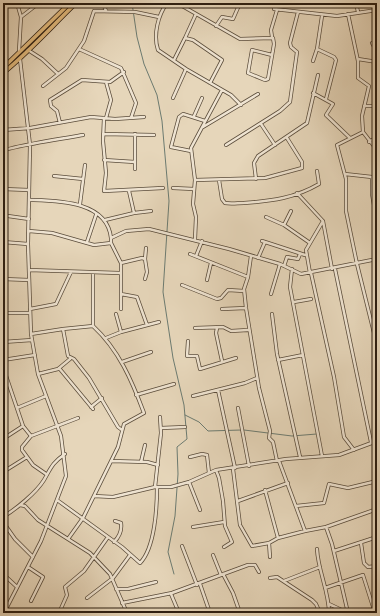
<svg xmlns="http://www.w3.org/2000/svg" width="380" height="616" font-family="'Libre Bodoni',serif">
	<style>
		.lines { fill: none; stroke-linecap: round; stroke-linejoin: round }
		.stream { stroke: #6c7b71; stroke-width: 1 }
		.minor-casing { stroke: #5a4c3b; stroke-width: 4 }
		.major-casing { stroke: #2c1e11; stroke-width: 5 }
		.minor { stroke: #efe4d2; stroke-width: 2.5 }
		.major { stroke: #e3bb7d; stroke-width: 3.5 }
	</style>
	<rect width="100%" height="100%" fill="#e6d6ba"/>
	<filter id="stains"><feTurbulence type="fractalNoise" baseFrequency=".005" numOctaves="4"/><feColorMatrix values="0 0 0 0 .2 0 0 0 0 .09 0 0 0 0 .02 0 0 0 .5 -.17"/></filter>
	<radialGradient id="worn" r=".72"><stop offset=".6" stop-color="#630" stop-opacity="0"/><stop offset="1" stop-color="#630" stop-opacity=".3"/></radialGradient>
	<g class="lines">
		<path class="stream" d="M132,3L137,37L144,64L157,95L162,121L169,201L163,292L173,358L184,405L187,439L177,447L178,474L175,516L168,552L174,574
			M185,415L199,422L208,431L241,430
			M244,430L292,436L317,434"/>
		<defs>
			<path id="minor" d="M17,3L21,17L19,51
				M103,3L106,11
				M167,3C158,15 153,35 158,50L186,69L231,95L241,105
				M177,3L240,39L273,38L274,44L268,79L265,80L248,73L252,50L272,55
				M274,3V9L337,16L377,10
				M356,3L358,12
				M348,14L358,61V78L369,86L362,116L363,132L377,150
				M21,17L39,3
				M216,26L222,17L233,19L240,3
				M272,37L271,30L277,10
				M185,38L193,40L222,60L210,83
				M372,43L377,52
				M79,49L121,68L136,103L131,118
				M317,49L334,57L336,60L326,99
				M28,50L42,59L57,73
				M358,59L377,62
				M174,60L185,38L196,14
				M313,61L317,49L322,16
				M106,82L111,100L106,118
				M43,86L66,68L84,41L94,11L135,12L159,17
				M313,93L333,104L326,115L350,138
				M173,98L186,69
				M364,106H377
				M194,116L202,98
				M104,118L103,141L106,173L104,191L163,188
				M60,123L57,111L51,106L50,100L82,80L110,82L124,72
				M261,124L275,145
				M203,127L258,94
				M3,130L30,128L91,117L115,119L144,117
				M103,134L154,135
				M135,134V169
				M369,142L377,137
				M226,145L280,111L290,102L297,52L291,47L290,43L298,12
				M3,151C7,147 71,137 83,135
				M191,151L171,147L179,117L183,114L205,121
				M104,160L135,162
				M345,174L372,177V194L377,222
				M54,176L83,179
				M256,179L254,163L258,156L307,123L318,75
				M195,180L265,178L302,168V162L287,138
				M219,180L222,199L225,203C231,204 238,203 244,203C272,201 295,198 319,184L317,171
				M173,188L194,189
				M3,189L29,190
				M129,191L134,213
				M297,193L323,221L332,269
				M30,200C59,201 107,201 111,238
				M373,200L377,199
				M80,204L85,165
				M8,216L29,219
				M266,217L284,225L310,243
				M105,220L134,213L151,211
				M284,225L291,211
				M29,231L52,233L94,245L111,243V238L126,231L149,229L229,249L280,264L301,274L377,259
				M195,239L196,217L193,204L195,180L191,148L222,90
				M262,241L305,255
				M3,242L28,244
				M87,242L96,215
				M111,243L121,263V294L137,297L147,325
				M190,254L248,277
				M196,256L202,241
				M251,256L248,277L244,289L246,308L259,388L270,431L269,438L273,442L277,461
				M258,258L265,242
				M145,259L146,248
				M121,263L142,258L145,259L147,272L145,279
				M357,264L346,211V179L337,145L363,132
				M357,264L377,345
				M284,266L287,257L298,259L300,254
				M292,269L290,287L322,456
				M335,269L371,442
				M29,270L119,273
				M310,273L306,250L323,221
				M311,273L334,377L344,437L354,450
				M3,279L29,280
				M207,280L211,263
				M182,285L217,299L221,298L228,290L244,291
				M4,291L6,313H30
				M121,294V309
				M271,294L280,264
				M294,302L311,299
				M30,309L56,304L71,272
				M222,309L246,308
				M116,314L121,332
				M272,314L277,354L300,457
				M195,328L223,327L231,331L248,330
				M217,328L216,333L222,361
				M63,329L93,326
				M31,334L63,329L68,356L74,359L89,378L118,427L122,430
				M106,338L121,332L159,322
				M188,341L187,356H197L200,369L236,358
				M3,342L32,340
				M3,360L35,355
				M278,360L303,355
				M122,362L151,352
				M3,367L23,426L31,436
				M59,368L93,409
				M38,374L58,369L70,359
				M218,390L235,468
				M136,395L174,384
				M193,396L245,383L257,378
				M91,407L102,398
				M17,408L46,396
				M238,408L249,466
				M161,428L185,427
				M3,439L23,426
				M190,457L202,454L207,455L209,473
				M111,461L147,462L158,465
				M279,461L305,531L326,527L377,509
				M141,462L145,445
				M233,469L240,525L252,546L269,543L278,538L305,531
				M216,470L219,478L223,501L225,526L232,542L224,547
				M3,472L27,457
				M46,474L33,465L22,450V447L31,436L78,418
				M189,482L200,510
				M155,487L161,433L160,417
				M265,490L278,538
				M94,496L113,497L155,487H171L189,482L216,470L286,459L339,455L377,441
				M57,500L122,547L140,563C155,548 157,507 157,487
				M238,501L288,483
				M20,505L25,506L38,520L90,553L110,574L127,613
				M296,506L324,503L329,484L348,488L377,481
				M3,517C16,509 36,493 44,480C51,468 52,463 65,454
				M3,522L15,539L33,557
				M193,527L224,522
				M326,527L332,544L348,613
				M68,539L83,518L118,447L124,424L144,413C132,381 119,350 93,326V274
				M114,542C119,537 122,530 121,523L115,521
				M269,543L270,557
				M361,543L364,563L368,567L377,566
				M182,546L197,585
				M317,549C318,571 329,591 329,613
				M334,551L377,537
				M213,555L221,575
				M28,567L43,577L31,601
				M3,574L17,587
				M223,574L233,593L240,613
				M270,578L277,577L312,600L316,604L320,613
				M284,581L320,567
				M200,584L210,613
				M325,588L363,575L375,613
				M116,589H128L156,582
				M171,594L179,613
				M87,598L113,578L130,555
				M122,603L172,593L248,565H255L259,572
				M329,604L348,613
				M4,613L41,541L66,476L61,436L38,374L31,334L28,244L30,145L20,59
				M59,613L67,595L65,587L84,571L108,537
				M266,613H273"/>
			<path id="major" d="M3,68L70,3
				M3,73C29,52 52,26 76,3"/>
		</defs>
		<use href="#minor" class="minor-casing"/>
		<use href="#major" class="major-casing"/>
		<use href="#minor" class="minor"/>
		<use href="#major" class="major"/>
	</g>
	<rect width="380" height="616" fill="none" stroke="#e6d6ba" stroke-width="16"/>
	<rect x="4" y="4" width="372" height="608" fill="none" stroke="#2c1e11" stroke-width="2"/>
	<rect x="8" y="8" width="364" height="600" fill="none" stroke="#2c1e11"/>
	<rect width="100%" height="100%" filter="url(#stains)"/>
	<rect width="100%" height="100%" fill="url(#worn)"/>
</svg>
